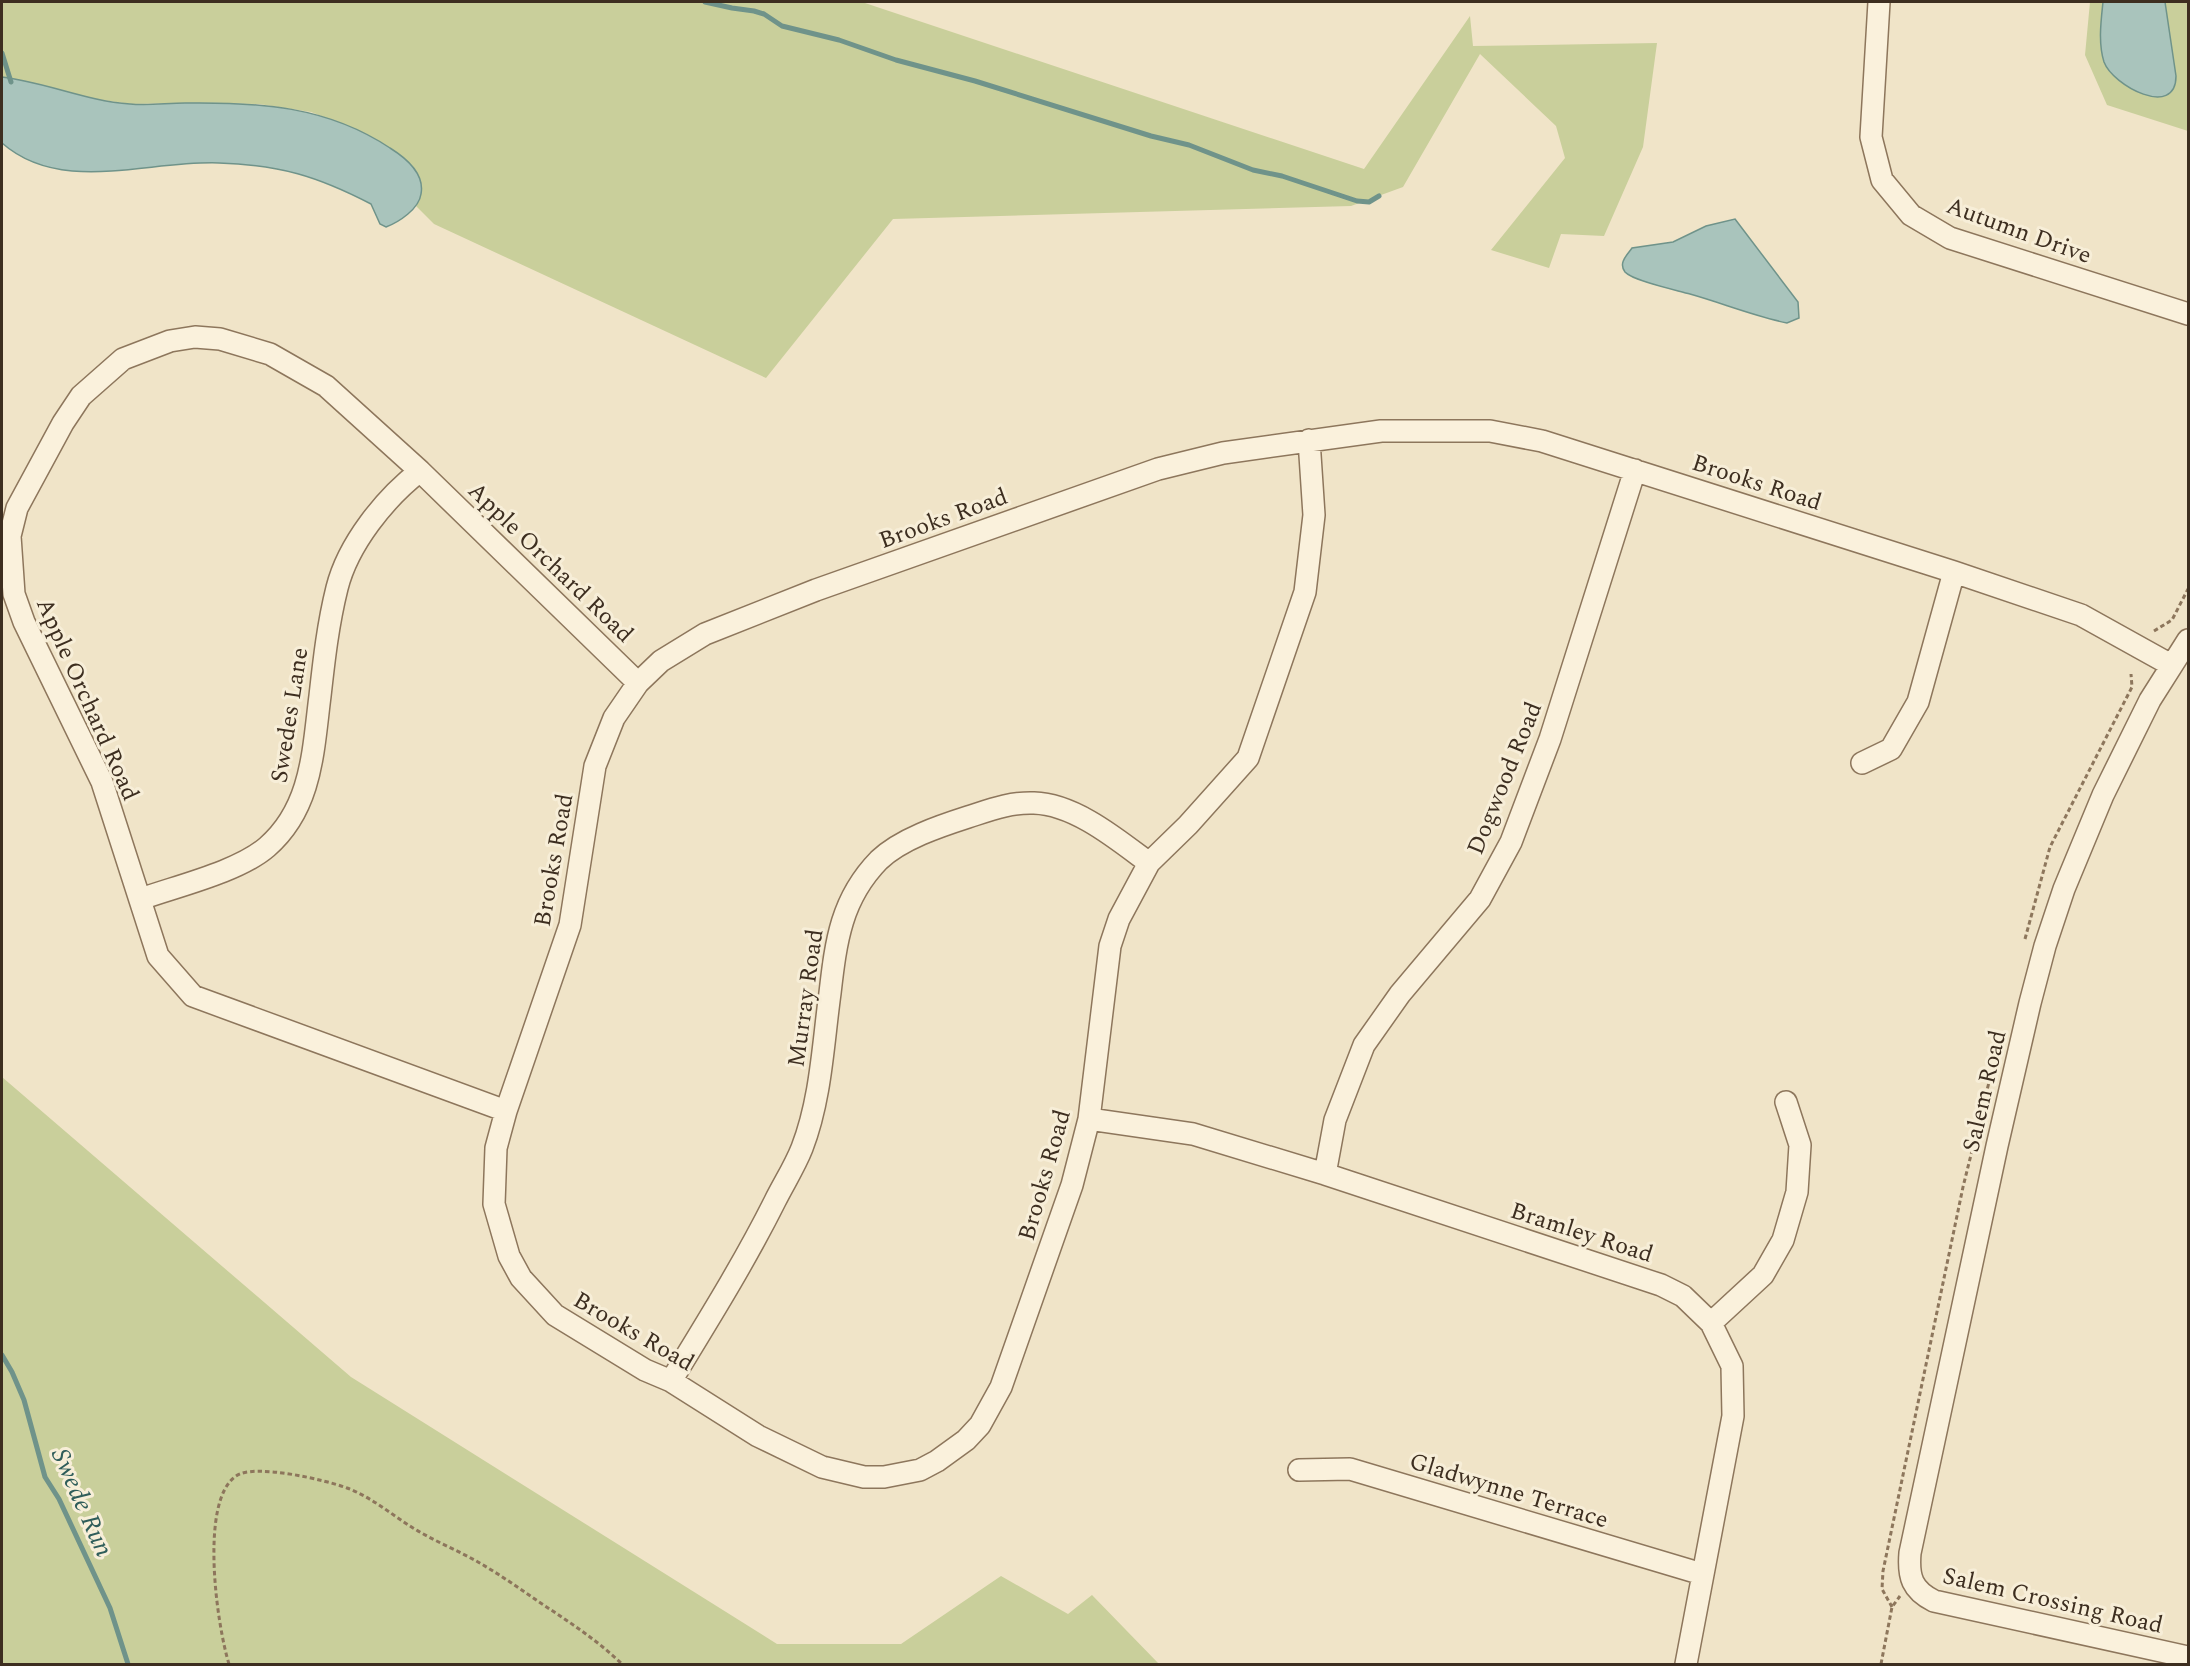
<svg xmlns="http://www.w3.org/2000/svg" width="2190" height="1666" font-family="Spectral,serif">
	<style>
		.green { fill: #c9cf9b }
		.water { fill: #a9c4bc; stroke: #6f938a; stroke-width: 1.5 }
		.lines { fill: none; stroke-linecap: round; stroke-linejoin: round }
		.stream { stroke: #6f938a; stroke-width: 5 }
		.minor-casing { stroke: #8d765c; stroke-width: 24 }
		.path { stroke: #8d765c; stroke-width: 3; stroke-dasharray: 4.5 3; stroke-linecap: butt }
		.minor { stroke: #faf1dc; stroke-width: 21 }
		.labels { text-anchor: middle; stroke-width: 6; stroke-linejoin: round; paint-order: stroke }
		.street-label { font-size: 24px; fill: #3d2e20; stroke: #f7eed8 }
		.water-label { font-size: 26px; font-style: italic; fill: #2f5d5a; stroke: #f7eed8 }
	</style>
	<rect width="100%" height="100%" fill="#f0e4c8"/>
	<path class="green" d="M2,2H862L1364,169L1470,16L1473,46L1657,43L1643,147L1604,236L1561,234L1549,268L1491,250L1565,158L1556,126L1480,54L1403,187L1351,206L893,219L766,378L434,224L416,206L421,193L411,165L395,151L367,134L311,112L259,104L186,103L131,104L95,99L34,84L2,77Z
		M2090,2H2188V131L2107,105L2085,55Z
		M2,1077L351,1377L777,1644H901L1001,1576L1068,1614L1092,1595L1159,1664H2Z"/>
	<path class="water" d="M2103,2H2165L2176,76C2176,119 2113,86 2104,62C2098,43 2101,21 2103,2Z
		M2,77C45,82 86,101 130,104C148,106 167,103 185,103C259,102 327,106 390,148C406,158 425,173 421,194C419,209 399,222 386,227L380,224L371,204C317,176 280,165 219,163C148,160 61,195 2,143Z
		M1735,219L1798,302L1799,318L1787,323C1754,316 1722,303 1690,294C1676,290 1633,281 1625,272C1618,263 1627,255 1632,248L1673,242L1706,226Z"/>
	<g class="lines">
		<path class="stream" d="M705,2L732,8L754,11L764,14L782,26L839,40L896,60L975,81L1151,136L1189,145L1253,170L1282,176L1357,201L1369,202L1379,196
			M2,53L11,82
			M2,1355L12,1372L24,1400L45,1477L59,1499L110,1608L128,1664"/>
		<defs>
			<path id="minor" d="M1879,2L1871,137L1882,180L1911,215L1950,238L2188,314
				M1309,440L1314,515L1305,592L1248,758L1188,825L1149,863L1119,919L1110,946L1089,1119L1072,1185L1001,1387L980,1425L966,1440L937,1461L920,1470L884,1477H864L822,1467L758,1436L671,1381L645,1370L555,1315L521,1278L509,1256L494,1204L496,1148L506,1111L570,925L595,766L614,718L638,683L661,661L705,634L816,590L1158,469L1223,453L1381,431H1490L1542,441L1954,572L2081,615L2171,665
				M2188,640L2150,700L2103,795L2064,889L2045,946L2030,1003L1997,1146L1910,1553C1908,1577 1912,1590 1934,1601L2188,1657
				M1862,763L1891,749L1918,702L1954,572
				M141,899C177,886 238,872 267,847C312,808 313,751 320,696C324,660 328,624 337,588C348,544 385,498 420,471
				M506,1111L193,996L158,956L102,782L24,622L14,594L10,536L17,508L63,423L81,396L123,359L170,341L195,337L220,339L270,354L326,386L420,471L638,683
				M1089,1119L1193,1134L1325,1174L1661,1285L1683,1296L1711,1323L1732,1366L1733,1416L1686,1664
				M1325,1174L1335,1120L1364,1045L1400,994L1480,899L1511,842L1550,739L1635,470
				M1711,1323L1763,1275L1783,1240L1797,1192L1800,1145L1786,1102
				M671,1381C707,1322 744,1263 775,1201C784,1183 795,1166 802,1148C821,1099 823,1044 830,993C836,941 841,899 879,860C901,839 940,826 968,817C990,810 1011,802 1034,803C1075,804 1118,840 1149,863
				M1299,1470L1350,1469L1702,1574"/>
		</defs>
		<use href="#minor" class="minor-casing"/>
		<path class="path" d="M2154,631L2172,620L2188,589
			M2025,939L2050,847L2132,687L2131,674
			M1892,1607L1882,1589L1883,1571L1963,1187L1997,1050
			M229,1664C217,1626 199,1501 236,1476C254,1463 326,1480 347,1488C371,1497 391,1514 413,1528C434,1541 457,1550 478,1562C499,1574 519,1588 539,1602C568,1621 597,1640 622,1664
			M1881,1664L1892,1607L1900,1596"/>
		<use href="#minor" class="minor"/>
	</g>
	<g class="labels">
		<g class="street-label">
			<text transform="translate(2019 230) rotate(20)" y="8">Autumn Drive</text>
			<text transform="translate(1757 482) rotate(18)" y="8">Brooks Road</text>
			<text transform="translate(943 518) rotate(-20)" y="8">Brooks Road</text>
			<text transform="translate(551 562) rotate(44)" y="8">Apple Orchard Road</text>
			<text transform="translate(88 699) rotate(66)" y="8">Apple Orchard Road</text>
			<text transform="translate(289 715) rotate(-81)" y="8">Swedes Lane</text>
			<text transform="translate(1504 778) rotate(-68)" y="8">Dogwood Road</text>
			<text transform="translate(553 860) rotate(-80)" y="8">Brooks Road</text>
			<text transform="translate(805 998) rotate(-82)" y="8">Murray Road</text>
			<text transform="translate(1984 1091) rotate(-77)" y="8">Salem Road</text>
			<text transform="translate(1044 1175) rotate(-74)" y="8">Brooks Road</text>
			<text transform="translate(1582 1232) rotate(18)" y="8">Bramley Road</text>
			<text transform="translate(634 1331) rotate(30)" y="8">Brooks Road</text>
			<text transform="translate(1509 1490) rotate(17)" y="8">Gladwynne Terrace</text>
			<text transform="translate(2053 1600) rotate(13)" y="8">Salem Crossing Road</text>
		</g>
		<g class="water-label">
			<text transform="translate(83 1502) rotate(66)" y="9">Swede Run</text>
		</g>
	</g>
	<rect width="2190" height="1666" fill="none" stroke="#3d2e20" stroke-width="6"/>
</svg>
